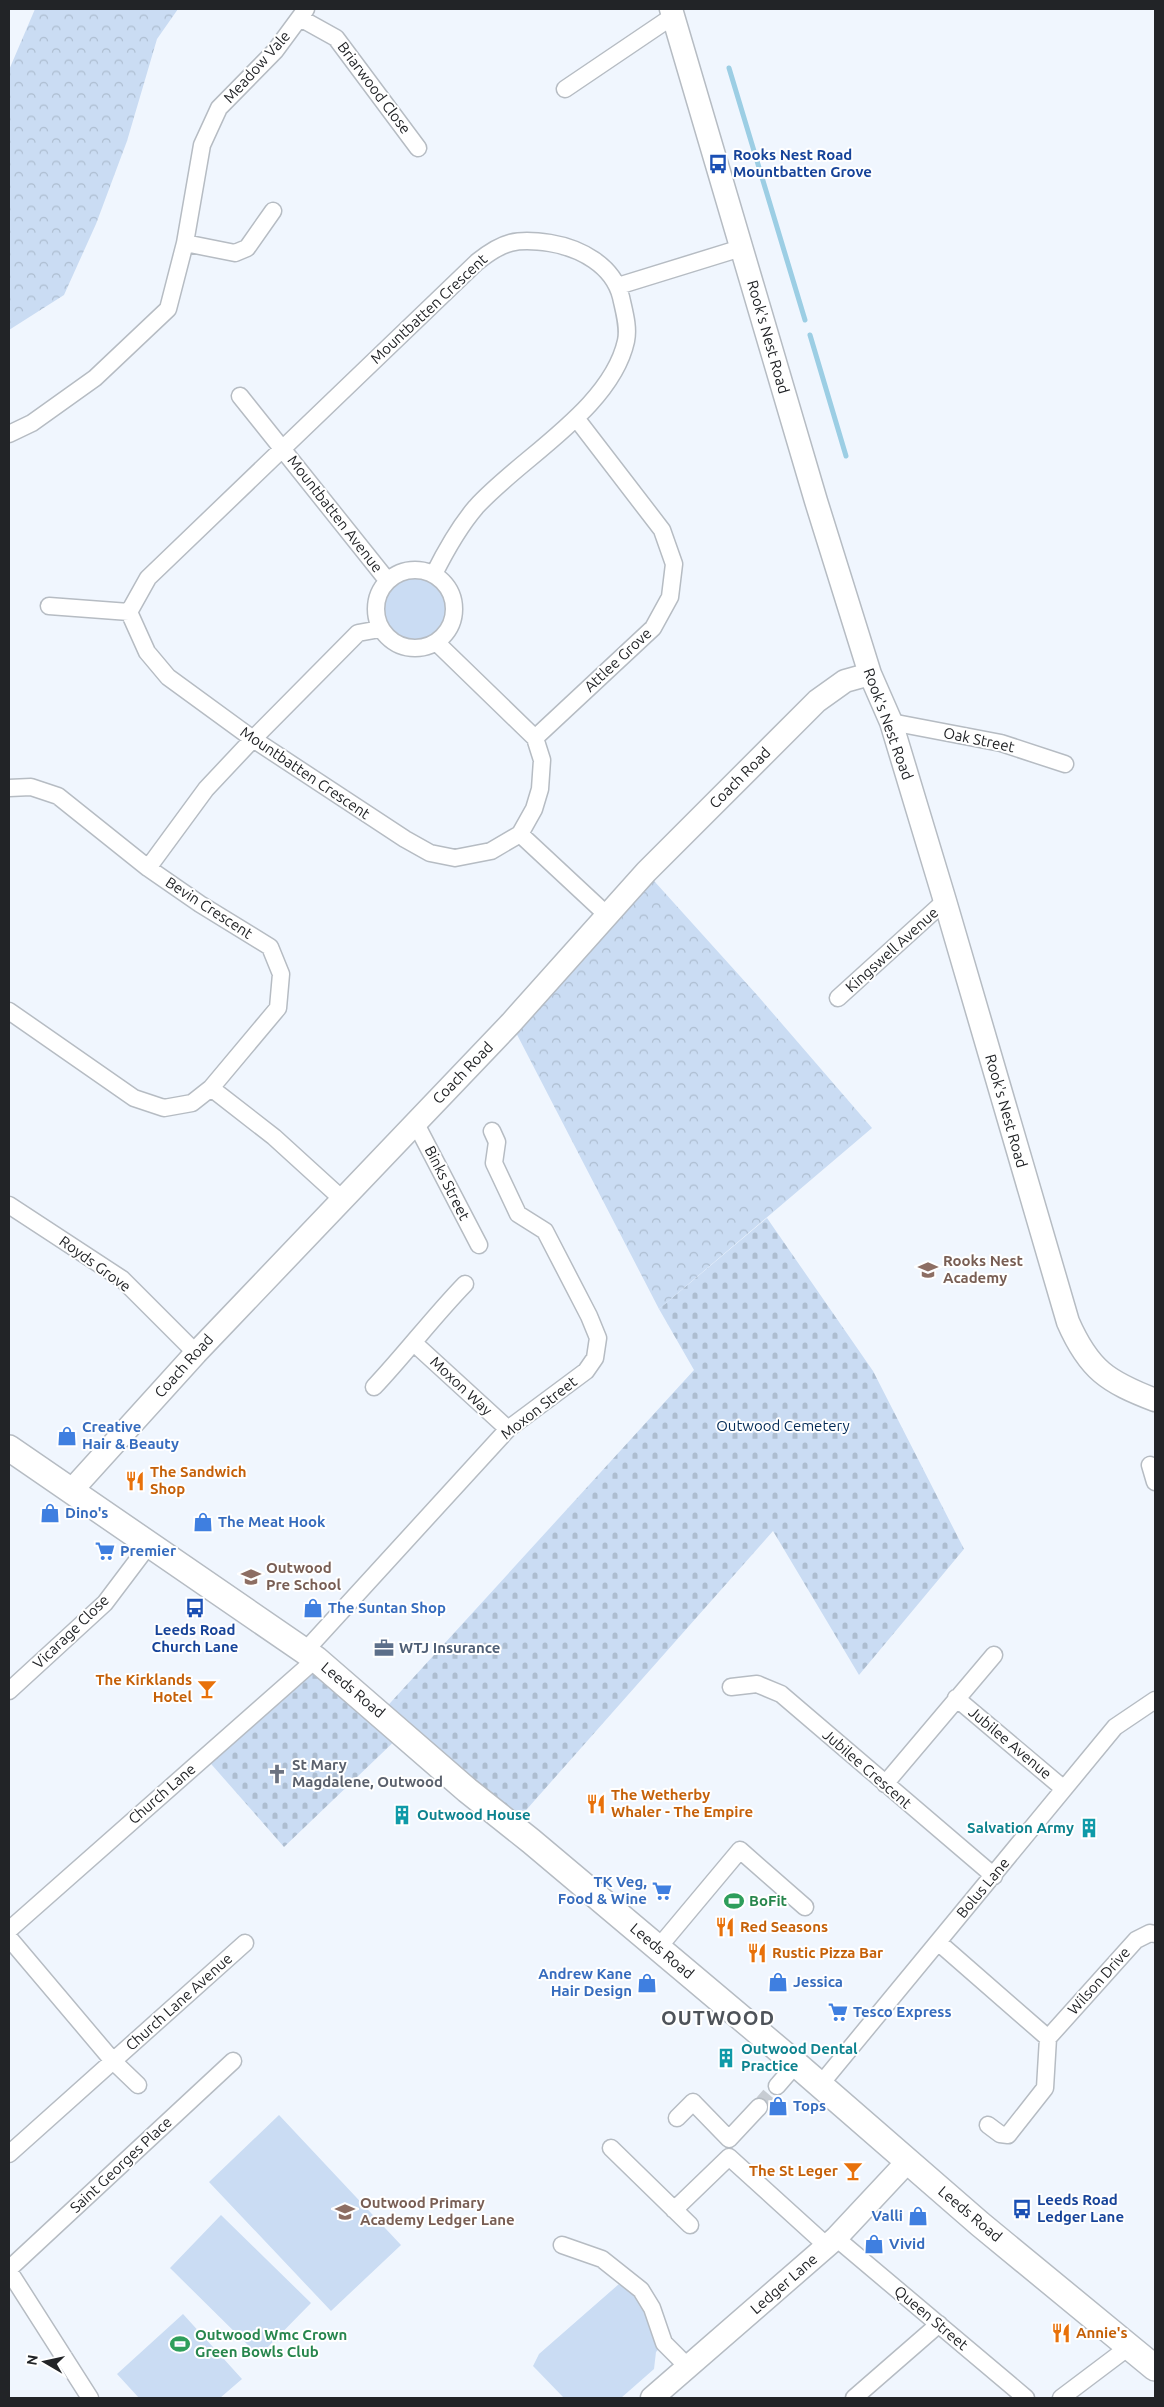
<svg xmlns="http://www.w3.org/2000/svg" width="1164" height="2407" font-family="Ubuntu,sans-serif">
	<style>
		.grass { fill: #cadcf3 }
		.cemetery { fill: url(#cemetery-stones) }
		.park { fill: url(#park-crowns) }
		.lines { fill: none; stroke-linecap: round; stroke-linejoin: round }
		.stream { stroke: #9ccee4; stroke-width: 5 }
		.street-tunnel { stroke: #c7ccd3; stroke-width: 16; stroke-dasharray: 16 8; stroke-linecap: butt }
		.street-casing { stroke: #b6bcc3; stroke-width: 19 }
		.secondary-casing { stroke: #b6bcc3; stroke-width: 25 }
		.primary-casing { stroke: #b6bcc3; stroke-width: 28 }
		.street { stroke: #fff; stroke-width: 16 }
		.secondary { stroke: #fff; stroke-width: 22 }
		.primary { stroke: #fff; stroke-width: 25 }
		.labels { text-anchor: middle; stroke-width: 4; stroke-linejoin: round; paint-order: stroke }
		.street-label { font-size: 15px; fill: #222427; stroke: #fff }
		.transit-label { font-size: 15px; font-weight: bold; fill: #164399; stroke: #fff; text-anchor: start }
		.education-label { font-size: 15px; font-weight: bold; fill: #785e54; stroke: #fff; text-anchor: start }
		.park-label { font-size: 15px; fill: #022a56; stroke: #fff }
		.shop-label { font-size: 15px; font-weight: bold; fill: #366cbe; stroke: #fff; text-anchor: start }
		.food-label { font-size: 15px; font-weight: bold; fill: #c56008; stroke: #fff; text-anchor: start }
		.service-label { font-size: 15px; font-weight: bold; fill: #4e5e75; stroke: #fff; text-anchor: start }
		.worship-label { font-size: 15px; font-weight: bold; fill: #5b616d; stroke: #fff; text-anchor: start }
		.culture-label { font-size: 15px; font-weight: bold; fill: #0d838f; stroke: #fff; text-anchor: start }
		.leisure-label { font-size: 15px; font-weight: bold; fill: #27864d; stroke: #fff; text-anchor: start }
		.district-label { font-size: 20px; font-weight: bold; letter-spacing: 1px; fill: #4e5359; stroke: #fff }
	</style>
	<defs>
		<pattern id="cemetery-stones" width="16" height="16" patternUnits="userSpaceOnUse" patternTransform="scale(1.25)"><rect width="16" height="16" fill="#cadcf3"/><path d="M2 7V4a2 2 0 0 1 4 0v3zM10 15v-3a2 2 0 0 1 4 0v3z" fill="#adbdd0"/></pattern>
		<pattern id="park-crowns" width="20" height="18" patternUnits="userSpaceOnUse" patternTransform="scale(1.25)"><rect width="20" height="18" fill="#cadcf3"/><path d="M2 6a3 3 0 1 1 6 0M12 15a3 3 0 1 1 6 0" fill="none" stroke="#adbdd0"/></pattern>
	</defs>
	<rect width="100%" height="100%" fill="#f0f6fe"/>
	<path class="grass" d="M376 609a39 39 0 1 1 78 0a39 39 0 1 1-78 0Z
		M279,2115L401,2245L331,2311L209,2182Z
		M221,2215L311,2303L259,2356L170,2268Z
		M627,2277L664,2343L656,2352L654,2369L621,2398H564L533,2366L539,2354Z
		M183,2314L242,2379L220,2398H139L117,2374Z"/>
	<path class="cemetery" d="M767,1218L873,1371L964,1549L859,1675L773,1531L512,1826L403,1733L284,1847L205,1757L316,1659L381,1713L694,1370L659,1309Z"/>
	<path class="park" d="M35,9H178L157,39L127,141L96,224L64,295L9,330V70Z
		M646,872L757,995L872,1128L659,1309L511,1023Z"/>
	<g class="lines">
		<path class="stream" d="M729,68L805,320
			M810,335L846,456"/>
		<path class="street-tunnel" d="M759,2107L777,2086"/>
		<defs>
			<path id="street" d="M300,18L336,38L418,148
				M565,89L673,16
				M185,243L235,253L247,248L273,211
				M618,286L741,248
				M240,396L387,580
				M9,434L32,423L95,378L168,309L185,243L202,145L219,108L275,51L306,9
				M376 609a39 39 0 1 1 78 0a39 39 0 1 1-78 0Z
				M434,574C446,550 458,528 476,507C520,458 611,409 626,341C629,327 624,311 621,297C613,265 580,248 550,243C517,238 503,241 477,262L148,578L129,612L147,652L168,677L253,739L405,839L430,853L455,858L491,851L520,834L534,809L540,789L542,760L535,738L436,642
				M49,606L129,612
				M891,722L1001,743L1065,764
				M535,738L653,628L670,597L674,564L662,530L576,418
				M9,788L31,787L58,796L148,868L200,904L270,947L281,974L278,1008L211,1088L192,1103L164,1108L134,1098L9,1011
				M520,834L607,915
				M148,868L206,789L253,739L358,633L380,629
				M838,998L945,901
				M211,1088L274,1137L341,1198
				M415,1122L479,1245
				M9,1205L122,1279L196,1353
				M414,1343L508,1429
				M374,1387C406,1353 433,1317 465,1284
				M1150,1465L1155,1482
				M305,1651L508,1429L586,1371L595,1358L598,1338L589,1316L545,1231L518,1214L494,1163L497,1142L492,1131
				M731,1687L757,1684L781,1694L994,1876
				M9,1691L105,1603L148,1546
				M956,1698L1064,1789
				M885,1784L994,1655
				M9,1930L316,1659
				M9,1938L113,2061L138,2085
				M938,1942L1048,2038
				M658,1948L740,1850L805,1907
				M820,2085L1115,1727L1155,1700
				M777,2086L796,2064
				M677,2118L693,2102L729,2139L759,2107
				M988,2125L1000,2134L1008,2135L1045,2088L1048,2038L1136,1940L1150,1933L1155,1934
				M611,2148L690,2225
				M9,2154L245,1943
				M674,2210L729,2157L827,2246
				M836,2238L1026,2398
				M562,2245L602,2259L641,2290L652,2308L664,2343L688,2367
				M9,2269L233,2061
				M9,2271L90,2398
				M854,2398L939,2324
				M1061,2398L1130,2346"/>
			<path id="secondary" d="M671,9L816,501L870,674L891,722L945,901L1068,1322C1089,1370 1108,1382 1155,1400
				M71,1491L196,1353L511,1023L646,872L817,701L845,681L870,674
				M652,2398L836,2238L908,2161"/>
			<path id="primary" d="M9,1448L316,1659L467,1790L531,1841L796,2064L980,2224L1155,2368"/>
		</defs>
		<use href="#street" class="street-casing"/>
		<use href="#secondary" class="secondary-casing"/>
		<use href="#primary" class="primary-casing"/>
		<use href="#street" class="street"/>
		<use href="#secondary" class="secondary"/>
		<use href="#primary" class="primary"/>
	</g>
	<defs>
		<symbol id="bus-bare" viewBox="-9 -9 18 18"><path d="M-5-6H5V4H4V6H2V4H-2V6H-4V4H-5ZM-3.5-4V0h7V-4ZM-3.5 1.2v1.5H-2V1.2ZM2 1.2v1.5H3.5V1.2Z" fill="#1a4fb4" stroke="#fff" stroke-width="2.5" paint-order="stroke"/></symbol>
		<symbol id="school-bare" viewBox="-9 -9 18 18"><path d="M0-5L7-2L0 1L-7-2ZM-4 1L0 2.5L4 1V4Q0 6-4 4Z" fill="#8d6e63" stroke="#fff" stroke-width="2.5" paint-order="stroke"/></symbol>
		<symbol id="shop-bare" viewBox="-9 -9 18 18"><path d="M-5-2.5h2.3a2.7 3.5 0 0 1 5.4 0H5L5.5 6h-11ZM-1.5-2.5h3a1.5 2.3 0 0 0-3 0Z" fill="#3f7fe0" stroke="#fff" stroke-width="2.5" paint-order="stroke"/></symbol>
		<symbol id="restaurant-bare" viewBox="-9 -9 18 18"><path d="M-5-6h1v4h1v-4h1v4h1v-4h1v5L-1.5 .5V6h-2V.5L-5-1ZM5-6V6H3V1.5H1.5Q1.5-4 5-6Z" fill="#e8710a" stroke="#fff" stroke-width="2.5" paint-order="stroke"/></symbol>
		<symbol id="supermarket-bare" viewBox="-9 -9 18 18"><path d="M-6-5.5h2.5l.6 2H6L4.5 2H-2.5L-4.4-4H-6ZM-1.5 3.2a1.3 1.3 0 1 0 .1 0ZM3 3.2a1.3 1.3 0 1 0 .1 0Z" fill="#3f7fe0" stroke="#fff" stroke-width="2.5" paint-order="stroke"/></symbol>
		<symbol id="office-bare" viewBox="-9 -9 18 18"><path d="M-6-3h4V-5.5h4V-3h4V5H-6ZM-1-4.5V-3h2v-1.5ZM-6 0V1H6V0Z" fill="#5c6f8a" stroke="#fff" stroke-width="2.5" paint-order="stroke"/></symbol>
		<symbol id="bar-bare" viewBox="-9 -9 18 18"><path d="M-6-5H6L.8 .8V4.5H3.5V6h-7V4.5H-.8V.8Z" fill="#e8710a" stroke="#fff" stroke-width="2.5" paint-order="stroke"/></symbol>
		<symbol id="church-bare" viewBox="-9 -9 18 18"><path d="M-1.2-6h2.4v3.5h3.3v2.4h-3.3V6h-2.4V-.1h-3.3v-2.4h3.3Z" fill="#6b7280" stroke="#fff" stroke-width="2.5" paint-order="stroke"/></symbol>
		<symbol id="building-bare" viewBox="-9 -9 18 18"><path d="M-4-6H4V6H1V3H-1V6H-4ZM-2.5-4.3h1.7v1.8h-1.7ZM.8-4.3h1.7v1.8H.8ZM-2.5-1h1.7V.8h-1.7ZM.8-1h1.7V.8H.8Z" fill="#0f9aa8" stroke="#fff" stroke-width="2.5" paint-order="stroke"/></symbol>
		<symbol id="stadium-bare" viewBox="-9 -9 18 18"><path d="M0-5a6.5 5 0 1 0 0 10a6.5 5 0 1 0 0-10ZM-3.5-1.8h7v3.6h-7Z" fill="#2e9e5b" stroke="#fff" stroke-width="2.5" paint-order="stroke"/></symbol>
	</defs>
	<g fill-rule="evenodd">
		<use href="#bus-bare" x="704" y="150" width="28" height="28"/>
		<use href="#school-bare" x="914" y="1256" width="28" height="28"/>
		<use href="#shop-bare" x="53" y="1422" width="28" height="28"/>
		<use href="#restaurant-bare" x="121" y="1467" width="28" height="28"/>
		<use href="#shop-bare" x="36" y="1499" width="28" height="28"/>
		<use href="#shop-bare" x="189" y="1508" width="28" height="28"/>
		<use href="#supermarket-bare" x="91" y="1537" width="28" height="28"/>
		<use href="#school-bare" x="237" y="1563" width="28" height="28"/>
		<use href="#bus-bare" x="181" y="1594" width="28" height="28"/>
		<use href="#shop-bare" x="299" y="1594" width="28" height="28"/>
		<use href="#office-bare" x="370" y="1634" width="28" height="28"/>
		<use href="#bar-bare" x="193" y="1675" width="28" height="28"/>
		<use href="#church-bare" x="263" y="1760" width="28" height="28"/>
		<use href="#restaurant-bare" x="582" y="1790" width="28" height="28"/>
		<use href="#building-bare" x="388" y="1801" width="28" height="28"/>
		<use href="#building-bare" x="1075" y="1814" width="28" height="28"/>
		<use href="#supermarket-bare" x="648" y="1877" width="28" height="28"/>
		<use href="#stadium-bare" x="720" y="1887" width="28" height="28"/>
		<use href="#restaurant-bare" x="711" y="1913" width="28" height="28"/>
		<use href="#restaurant-bare" x="743" y="1939" width="28" height="28"/>
		<use href="#shop-bare" x="764" y="1968" width="28" height="28"/>
		<use href="#shop-bare" x="633" y="1969" width="28" height="28"/>
		<use href="#supermarket-bare" x="824" y="1998" width="28" height="28"/>
		<use href="#building-bare" x="712" y="2044" width="28" height="28"/>
		<use href="#shop-bare" x="764" y="2092" width="28" height="28"/>
		<use href="#bar-bare" x="839" y="2157" width="28" height="28"/>
		<use href="#bus-bare" x="1008" y="2195" width="28" height="28"/>
		<use href="#school-bare" x="331" y="2198" width="28" height="28"/>
		<use href="#shop-bare" x="904" y="2202" width="28" height="28"/>
		<use href="#shop-bare" x="860" y="2230" width="28" height="28"/>
		<use href="#restaurant-bare" x="1047" y="2319" width="28" height="28"/>
		<use href="#stadium-bare" x="166" y="2330" width="28" height="28"/>
	</g>
	<g class="labels">
		<g class="street-label">
			<text transform="translate(257 67) rotate(-48)" y="5">Meadow Vale</text>
			<text transform="translate(374 88) rotate(53)" y="5">Briarwood Close</text>
			<text transform="translate(429 309) rotate(-43)" y="5">Mountbatten Crescent</text>
			<text transform="translate(768 337) rotate(74)" y="5">Rook's Nest Road</text>
			<text transform="translate(335 514) rotate(52)" y="5">Mountbatten Avenue</text>
			<text transform="translate(618 660) rotate(-43)" y="5">Attlee Grove</text>
			<text transform="translate(888 724) rotate(70)" y="5">Rook's Nest Road</text>
			<text transform="translate(979 740) rotate(12)" y="5">Oak Street</text>
			<text transform="translate(305 773) rotate(34)" y="5">Mountbatten Crescent</text>
			<text transform="translate(740 778) rotate(-45)" y="5">Coach Road</text>
			<text transform="translate(209 908) rotate(33)" y="5">Bevin Crescent</text>
			<text transform="translate(892 950) rotate(-42)" y="5">Kingswell Avenue</text>
			<text transform="translate(463 1073) rotate(-46)" y="5">Coach Road</text>
			<text transform="translate(1006 1111) rotate(74)" y="5">Rook's Nest Road</text>
			<text transform="translate(447 1183) rotate(63)" y="5">Binks Street</text>
			<text transform="translate(95 1264) rotate(36)" y="5">Royds Grove</text>
			<text transform="translate(184 1366) rotate(-48)" y="5">Coach Road</text>
			<text transform="translate(461 1386) rotate(43)" y="5">Moxon Way</text>
			<text transform="translate(539 1408) rotate(-38)" y="5">Moxon Street</text>
			<text transform="translate(71 1632) rotate(-44)" y="5">Vicarage Close</text>
			<text transform="translate(353 1690) rotate(40)" y="5">Leeds Road</text>
			<text transform="translate(1010 1743) rotate(40)" y="5">Jubilee Avenue</text>
			<text transform="translate(867 1769) rotate(41)" y="5">Jubilee Crescent</text>
			<text transform="translate(162 1794) rotate(-41)" y="5">Church Lane</text>
			<text transform="translate(983 1888) rotate(-50)" y="5">Bolus Lane</text>
			<text transform="translate(662 1951) rotate(40)" y="5">Leeds Road</text>
			<text transform="translate(1099 1981) rotate(-48)" y="5">Wilson Drive</text>
			<text transform="translate(179 2002) rotate(-42)" y="5">Church Lane Avenue</text>
			<text transform="translate(121 2165) rotate(-43)" y="5">Saint Georges Place</text>
			<text transform="translate(970 2214) rotate(40)" y="5">Leeds Road</text>
			<text transform="translate(784 2284) rotate(-41)" y="5">Ledger Lane</text>
			<text transform="translate(931 2318) rotate(40)" y="5">Queen Street</text>
		</g>
		<g class="transit-label">
			<text x="733" y="160">Rooks Nest Road<tspan x="733" dy="17">Mountbatten Grove</tspan></text>
			<text x="195" y="1635" text-anchor="middle">Leeds Road<tspan x="195" dy="17">Church Lane</tspan></text>
			<text x="1037" y="2205">Leeds Road<tspan x="1037" dy="17">Ledger Lane</tspan></text>
		</g>
		<g class="education-label">
			<text x="943" y="1266">Rooks Nest<tspan x="943" dy="17">Academy</tspan></text>
			<text x="266" y="1573">Outwood<tspan x="266" dy="17">Pre School</tspan></text>
			<text x="360" y="2208">Outwood Primary<tspan x="360" dy="17">Academy Ledger Lane</tspan></text>
		</g>
		<g class="park-label">
			<text x="783" y="1431">Outwood Cemetery</text>
		</g>
		<g class="shop-label">
			<text x="82" y="1432">Creative<tspan x="82" dy="17">Hair &amp; Beauty</tspan></text>
			<text x="65" y="1518">Dino's</text>
			<text x="218" y="1527">The Meat Hook</text>
			<text x="120" y="1556">Premier</text>
			<text x="328" y="1613">The Suntan Shop</text>
			<text x="647" y="1887" text-anchor="end">TK Veg,<tspan x="647" dy="17">Food &amp; Wine</tspan></text>
			<text x="632" y="1979" text-anchor="end">Andrew Kane<tspan x="632" dy="17">Hair Design</tspan></text>
			<text x="793" y="1987">Jessica</text>
			<text x="853" y="2017">Tesco Express</text>
			<text x="793" y="2111">Tops</text>
			<text x="903" y="2221" text-anchor="end">Valli</text>
			<text x="889" y="2249">Vivid</text>
		</g>
		<g class="food-label">
			<text x="150" y="1477">The Sandwich<tspan x="150" dy="17">Shop</tspan></text>
			<text x="192" y="1685" text-anchor="end">The Kirklands<tspan x="192" dy="17">Hotel</tspan></text>
			<text x="611" y="1800">The Wetherby<tspan x="611" dy="17">Whaler - The Empire</tspan></text>
			<text x="740" y="1932">Red Seasons</text>
			<text x="772" y="1958">Rustic Pizza Bar</text>
			<text x="838" y="2176" text-anchor="end">The St Leger</text>
			<text x="1076" y="2338">Annie's</text>
		</g>
		<g class="service-label">
			<text x="399" y="1653">WTJ Insurance</text>
		</g>
		<g class="worship-label">
			<text x="292" y="1770">St Mary<tspan x="292" dy="17">Magdalene, Outwood</tspan></text>
		</g>
		<g class="culture-label">
			<text x="417" y="1820">Outwood House</text>
			<text x="1074" y="1833" text-anchor="end">Salvation Army</text>
			<text x="741" y="2054">Outwood Dental<tspan x="741" dy="17">Practice</tspan></text>
		</g>
		<g class="leisure-label">
			<text x="749" y="1906">BoFit</text>
			<text x="195" y="2340">Outwood Wmc Crown<tspan x="195" dy="17">Green Bowls Club</tspan></text>
		</g>
		<g class="district-label">
			<text x="718" y="2025">OUTWOOD</text>
		</g>
	</g>
	<rect width="1164" height="2407" fill="none" stroke="#222427" stroke-width="20"/>
	<g transform="translate(45 2362) rotate(279)" stroke="#ffffff" stroke-width="4" paint-order="stroke">
	<path d="M0-4L9 19L0 12L-9 19Z" fill="#222427"/>
	<text y="-8" font-size="14" font-weight="bold" text-anchor="middle" fill="#222427">N</text>
	</g>
</svg>
